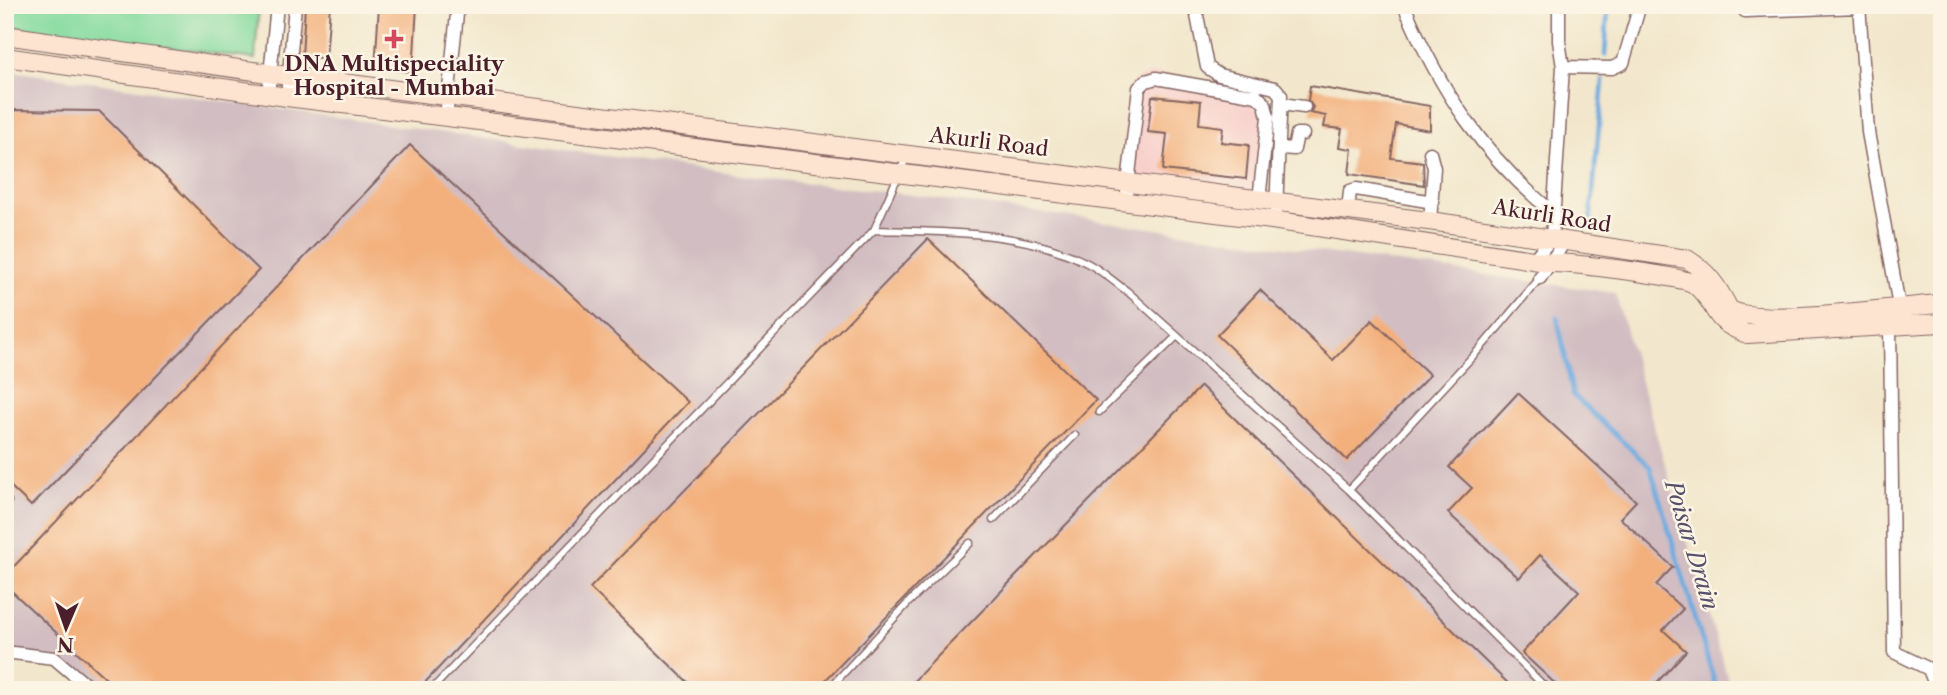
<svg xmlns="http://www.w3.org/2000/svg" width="1947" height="695" font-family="'Libre Caslon Text',serif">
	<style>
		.built { fill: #f7d0cb }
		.industrial { fill: #d2bec2 }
		.green { fill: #83da9f; stroke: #667c65; stroke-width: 2 }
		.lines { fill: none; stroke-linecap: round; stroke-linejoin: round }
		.stream { stroke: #6eabe0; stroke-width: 4.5 }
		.building { fill: #f3b07d }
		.lane-casing { stroke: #856563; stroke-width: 9 }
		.street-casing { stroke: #856563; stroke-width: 15 }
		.secondary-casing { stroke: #856563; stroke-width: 20 }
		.lane { stroke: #fff; stroke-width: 6 }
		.street { stroke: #fff; stroke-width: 12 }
		.secondary { stroke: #fde4d1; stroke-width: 18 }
		.poi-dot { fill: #d1495b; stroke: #fcf5e5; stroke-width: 2.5 }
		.labels { text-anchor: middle; stroke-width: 5; stroke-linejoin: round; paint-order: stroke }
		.poi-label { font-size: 21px; font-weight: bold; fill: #4a1f2b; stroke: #fcf5e5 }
		.street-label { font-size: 21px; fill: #4a1f2b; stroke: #fcf5e5 }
		.water-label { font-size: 23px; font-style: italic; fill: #57506a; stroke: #fcf5e5 }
	</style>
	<rect width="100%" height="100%" fill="#fcf5e5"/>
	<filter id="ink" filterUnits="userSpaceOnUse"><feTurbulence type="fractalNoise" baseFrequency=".0143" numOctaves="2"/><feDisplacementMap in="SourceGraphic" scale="14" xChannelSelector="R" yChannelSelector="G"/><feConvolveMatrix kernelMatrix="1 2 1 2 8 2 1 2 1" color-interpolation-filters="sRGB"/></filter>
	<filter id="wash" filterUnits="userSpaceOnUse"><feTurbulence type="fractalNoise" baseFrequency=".00686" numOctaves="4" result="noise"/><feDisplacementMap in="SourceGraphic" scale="28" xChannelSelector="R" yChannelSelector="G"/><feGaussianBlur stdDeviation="1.57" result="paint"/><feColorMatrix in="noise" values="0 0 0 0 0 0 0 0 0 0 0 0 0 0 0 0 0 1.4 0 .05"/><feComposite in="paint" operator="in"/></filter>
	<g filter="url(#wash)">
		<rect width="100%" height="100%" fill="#f2e7cc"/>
		<path class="built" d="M1151,73L1254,89L1277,105L1266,195L1120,176L1129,88L1138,78Z"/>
		<path class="industrial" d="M5,70L747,176L912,195L1615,293L1731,690H91L54,658L5,652Z"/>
		<path class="green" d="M5,5H259L255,59L5,26Z"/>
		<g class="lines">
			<path class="stream" d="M1605,55L1608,5
				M1590,225L1603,81
				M1557,317L1573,395L1650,467L1717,690"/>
		</g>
		<g id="blocks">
			<path class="building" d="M305,5H330L326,58L302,57Z
				M379,5H417L413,72L375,69Z
				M1310,86L1430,106V130L1396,124L1391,158L1423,162L1424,185L1349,174L1352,149L1339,147L1342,129L1324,127L1326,116L1310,113L1313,107L1308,100Z
				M1152,96L1201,101L1199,124L1223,127L1221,142L1249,145L1246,179L1163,170L1167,134L1148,132Z
				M11,110L99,111L259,270L31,506L5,481V116Z
				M410,145L688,402L418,690H118L5,585V576Z
				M928,239L1096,400L816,690H696L590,588Z
				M1260,290L1333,360L1372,320L1430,375L1347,460L1217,335Z
				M1201,386L1515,690H905Z
				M1518,393L1636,501L1620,518L1673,567L1656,585L1683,609L1663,630L1686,651L1650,690H1562L1522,653L1579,591L1540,555L1519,578L1448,513L1472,488L1449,467Z"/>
		</g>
	</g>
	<g filter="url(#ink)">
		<use href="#blocks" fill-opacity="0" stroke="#856563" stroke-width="2"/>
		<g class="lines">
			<defs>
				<path id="lane" d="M874,230C944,232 1023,230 1087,263C1101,270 1114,282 1127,291L1349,490L1548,690
					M1099,412L1177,336
					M1349,490L1485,343L1540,278
					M5,499L8,501
					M993,520L1075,435
					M431,690L874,230L907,156
					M828,690L910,601L970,543"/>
				<path id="street" d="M1195,5L1207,67L1219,75L1275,88L1281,95L1276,210
					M1404,5C1438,87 1484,158 1554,213
					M1859,5L1868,132L1899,306
					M1745,11L1859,7
					M1563,67L1612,68L1623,63L1640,5
					M268,95L277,5
					M287,97L295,5
					M1281,104L1304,107
					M446,117L458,5
					M1280,148L1294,149L1297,134H1303
					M1430,153L1434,168L1430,221
					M1126,201L1139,88L1146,81L1156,78L1257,96L1265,104L1268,117L1259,200
					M1348,211L1350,191L1356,189L1433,202
					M1534,259L1552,238L1563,67L1559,41V5
					M1540,278L1565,241
					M1890,326L1894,652L1929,669L1937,690
					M5,652L54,658L92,690"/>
				<path id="secondary" d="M5,35L288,76L1444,223L1687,259C1708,272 1718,287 1729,309C1757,328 1899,306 1942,304
					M5,57L287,97L1272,220L1552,263C1572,263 1684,276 1694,284C1721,306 1707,319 1747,334L1942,323"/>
			</defs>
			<use href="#lane" class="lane-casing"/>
			<use href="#street" class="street-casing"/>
			<use href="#secondary" class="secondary-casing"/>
			<use href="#lane" class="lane"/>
			<use href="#street" class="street"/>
			<use href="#secondary" class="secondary"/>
		</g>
	</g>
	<path class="poi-dot" d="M390.5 28.5h7v7h7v7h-7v7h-7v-7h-7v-7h7z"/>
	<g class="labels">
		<g class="poi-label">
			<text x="394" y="71">DNA Multispeciality<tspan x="394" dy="24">Hospital - Mumbai</tspan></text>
		</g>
		<g class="street-label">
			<text transform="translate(989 142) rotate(7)" y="7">Akurli Road</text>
			<text transform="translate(1552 216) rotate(9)" y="7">Akurli Road</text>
		</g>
		<g class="water-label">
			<text transform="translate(1692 545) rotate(73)" y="8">Poisar Drain</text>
		</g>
	</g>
	<rect width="1947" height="695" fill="none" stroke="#fcf5e5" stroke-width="28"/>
	<g transform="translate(66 628) rotate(182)" stroke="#fcf5e5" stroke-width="5" paint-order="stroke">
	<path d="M0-5L12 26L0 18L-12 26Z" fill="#4a1f2b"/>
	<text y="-10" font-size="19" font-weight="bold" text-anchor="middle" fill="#4a1f2b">N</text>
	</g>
</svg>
